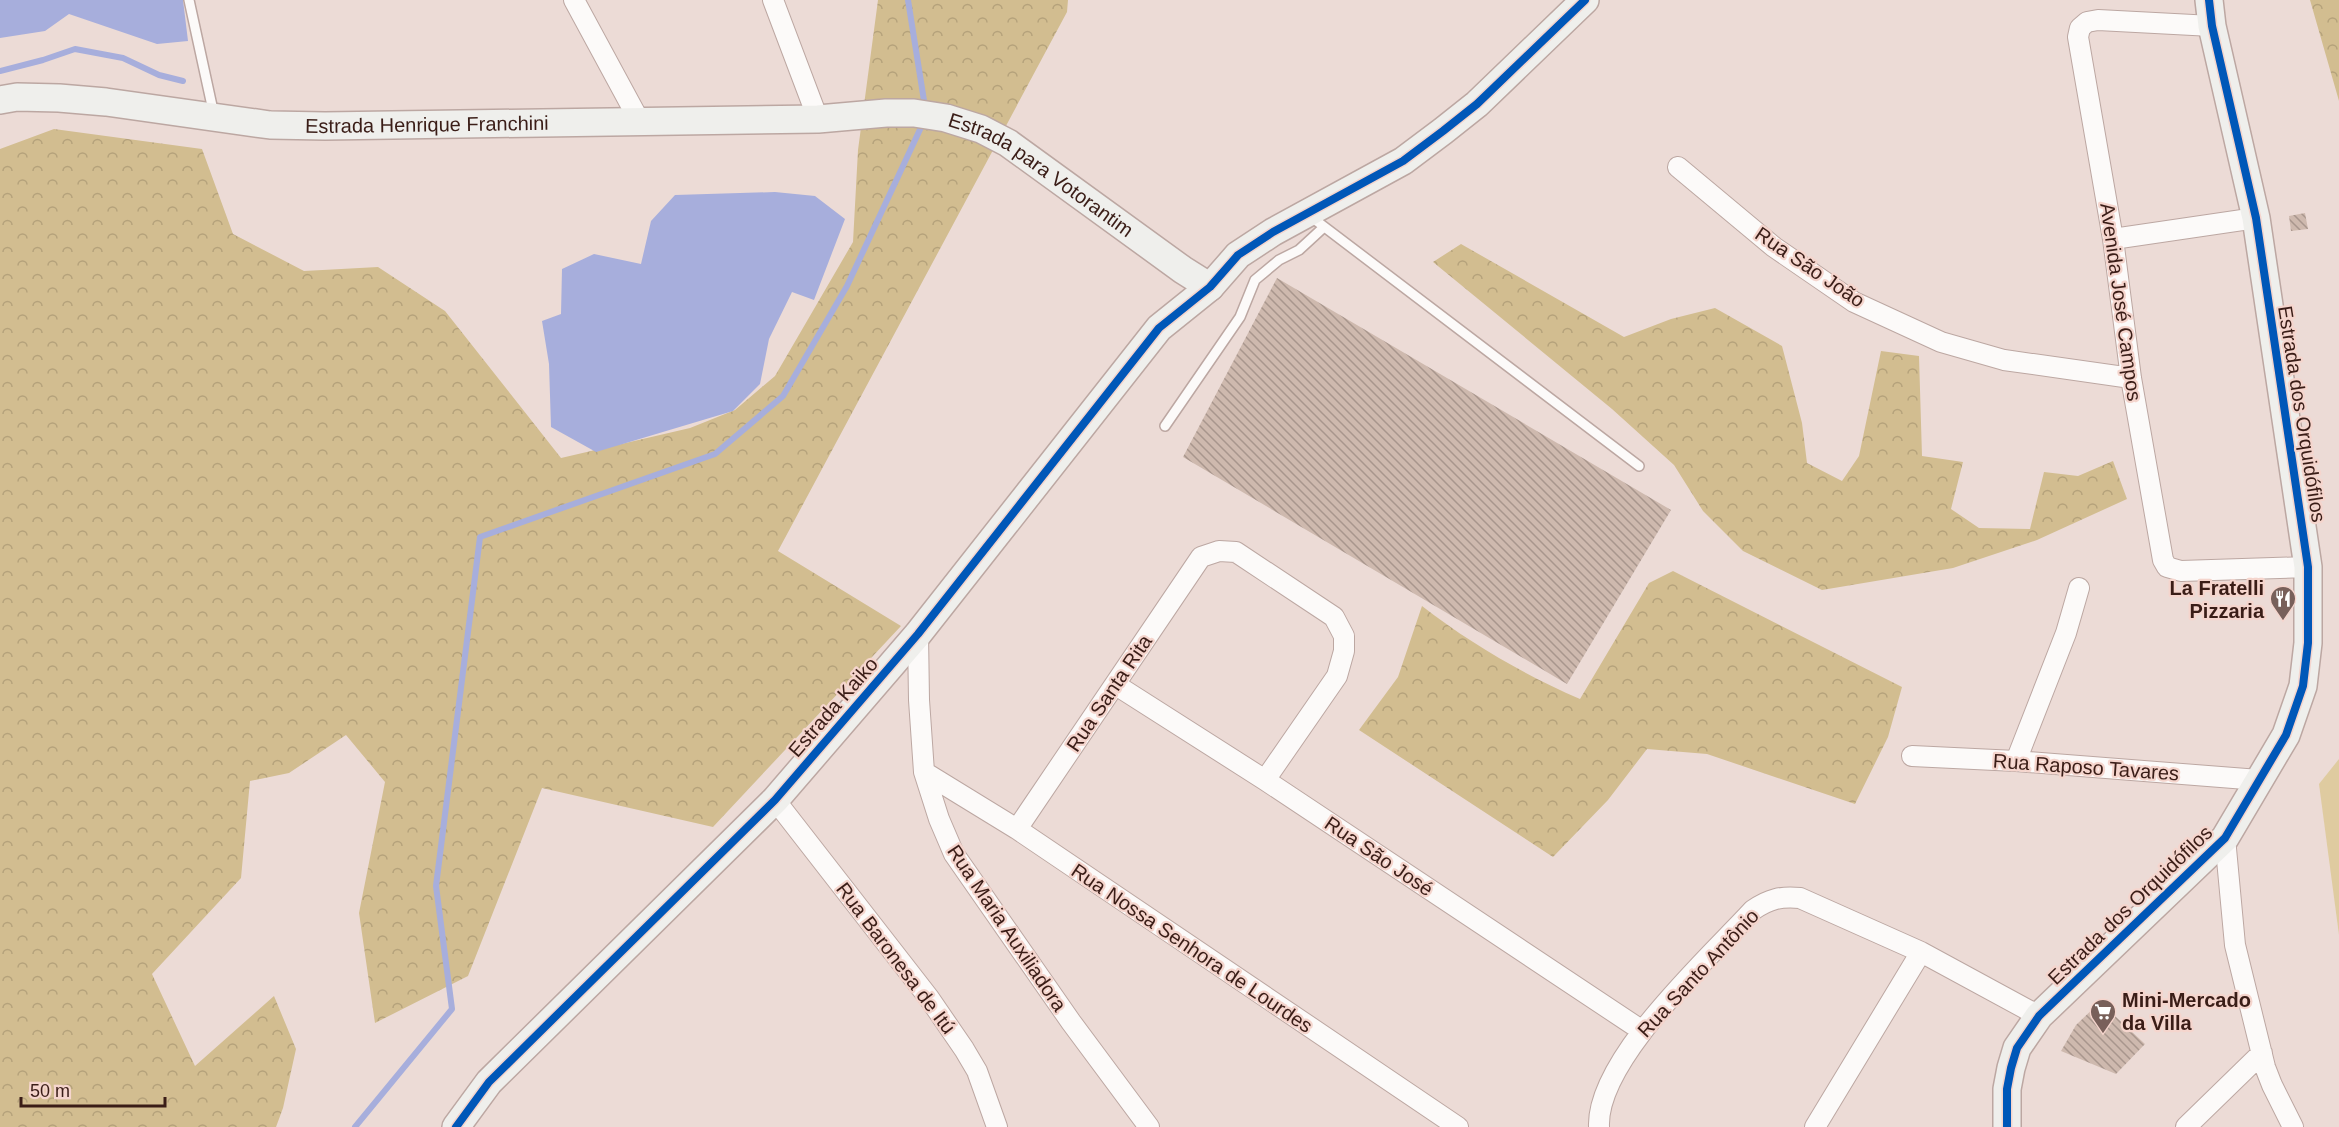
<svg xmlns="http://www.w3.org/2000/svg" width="2339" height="1127" font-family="Helvetica,sans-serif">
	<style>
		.green { fill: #dfcba0 }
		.forest { fill: url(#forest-crowns) }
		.water { fill: #a7aedc }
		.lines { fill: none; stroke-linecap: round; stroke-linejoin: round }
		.stream { stroke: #a7aedc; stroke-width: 6 }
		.building { fill: url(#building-back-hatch) }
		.lane-casing { stroke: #bca7a2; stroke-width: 12 }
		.street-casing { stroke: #bca7a2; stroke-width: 22 }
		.secondary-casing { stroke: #bca7a2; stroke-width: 30 }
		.lane { stroke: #fcfaf9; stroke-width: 9 }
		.street { stroke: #fcfaf9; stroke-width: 20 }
		.secondary { stroke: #efefec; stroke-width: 27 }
		.cycleway-casing { stroke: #f5d5cd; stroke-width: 11 }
		.cycleway { stroke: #0057b8; stroke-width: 8 }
		.labels { text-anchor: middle; stroke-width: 4.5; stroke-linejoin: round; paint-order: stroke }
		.street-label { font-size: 20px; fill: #3a1d17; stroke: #f5d5cd }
		.poi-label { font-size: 20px; font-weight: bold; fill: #3a1d17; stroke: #f5d5cd; text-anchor: end }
	</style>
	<defs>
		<pattern id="forest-crowns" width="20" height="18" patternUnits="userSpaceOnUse" patternTransform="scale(1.5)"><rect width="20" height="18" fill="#d2bd90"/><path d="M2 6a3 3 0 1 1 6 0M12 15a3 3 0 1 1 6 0" fill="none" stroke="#b5a27b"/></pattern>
		<pattern id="building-back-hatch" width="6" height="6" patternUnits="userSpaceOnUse" patternTransform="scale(1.5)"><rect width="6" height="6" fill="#ceb9ae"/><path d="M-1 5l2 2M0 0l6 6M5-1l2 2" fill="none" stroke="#a8968d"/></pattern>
	</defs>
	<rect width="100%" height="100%" fill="#ecdbd6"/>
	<path class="green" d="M2339,759V935L2319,784Z"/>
	<path class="forest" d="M878,0H1068L1067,12L778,551L901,626L713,827L542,788L468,976L375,1023L359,913L385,782L346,735L289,773L250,781L241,878L152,974L195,1066L274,996L296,1049L283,1108L276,1127H0V149L54,129L202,149L233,234L304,271L378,267L445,311L561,458L690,428L735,410L775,376L853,242L858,150Z
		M2310,0H2339V101Z
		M1461,244L1624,337L1671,319L1715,308L1782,346L1802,423L1807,463L1842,481L1859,456L1881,351L1919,356L1922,456L1963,462L1951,509L1979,528L2030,529L2044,472L2078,476L2113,461L2127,499L2037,540L1953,568L1822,590L1743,551L1703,511L1674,465L1612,409L1433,262Z
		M1673,571L1902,687L1888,737L1855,804L1707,754L1647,749L1608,800L1553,857L1359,730L1398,677L1422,606C1471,644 1523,674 1580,699L1649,583Z"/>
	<path class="water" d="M0,0H183L188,41L157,44L69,14L45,31L0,38Z
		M775,192L815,196L845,219L814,300L792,292L769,339L760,384L733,411L596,452L551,427L549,364L542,321L561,314L562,269L594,254L641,264L651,221L675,195Z"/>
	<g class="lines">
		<path class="stream" d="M908,0L925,107
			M0,71L43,60L75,49L123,58L159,75L183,81
			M355,1127L452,1009L436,886L480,537L715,454L783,396L847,286L923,123"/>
	</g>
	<path class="building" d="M2305,213L2308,229L2291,231L2289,216Z
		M1277,278L1671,510L1567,684L1183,457Z
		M2100,1002L2145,1044L2116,1074L2061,1051L2076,1025Z"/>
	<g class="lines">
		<defs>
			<path id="lane" d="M189,0L214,115
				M1310,216L1639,466
				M1165,426L1240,317L1255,280L1279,260L1299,250L1324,227"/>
			<path id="street" d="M574,0L640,122
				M773,0L818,119
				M2212,26L2098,20L2087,22L2080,28L2078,37L2113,239L2131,378L2163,560L2167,567L2181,571L2308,567
				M1678,167L1774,247L1854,302L1941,342L2004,360L2131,378
				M2113,239L2256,218
				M918,634L919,700L924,772L939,819L954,854L1071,1022L1149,1127
				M1116,685L1265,780L1641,1030
				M1912,756L2016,761L2259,780
				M2016,761L2066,633L2079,588
				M924,772L1017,829L1458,1127
				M775,800L929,998L964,1049L977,1071L997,1127
				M1017,829L1201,557L1219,551L1236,552L1334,617L1344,636V651L1337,676L1265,780
				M2225,838L2235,945L2265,1067L2272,1085L2293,1127
				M1599,1127C1596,1060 1709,958 1753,910C1769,899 1781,896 1800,898L1921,952L2039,1016
				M1815,1127L1921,952
				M2186,1127L2262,1053"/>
			<g id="secondary">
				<path id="s1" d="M0,100L17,97L59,98L106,102L270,125L325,126L818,119L886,113H914L946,118L981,129L1008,143L1183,270L1210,287"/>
				<path d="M456,1127L489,1082L775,800L918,634L1159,328L1210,287L1238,255L1273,232L1403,161L1443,131L1477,104L1585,0"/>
				<path d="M2007,1127V1089L2011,1068L2017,1048L2039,1016L2225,838L2286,735L2303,686L2308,643V567L2256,218L2212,26L2209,0"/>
			</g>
		</defs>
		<use href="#lane" class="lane-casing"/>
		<use href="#street" class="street-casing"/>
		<use href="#secondary" class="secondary-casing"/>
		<use href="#lane" class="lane"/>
		<use href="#street" class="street"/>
		<use href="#secondary" class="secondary"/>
		<defs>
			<path id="cycleway" d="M456,1127L489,1082L775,800L918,634L1159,328L1210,287L1238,255L1273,232L1403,161L1443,131L1477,104L1585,0
				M2007,1127V1089L2011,1068L2017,1048L2039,1016L2225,838L2286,735L2303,686L2308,643V567L2256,218L2212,26L2209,0"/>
		</defs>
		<use href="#cycleway" class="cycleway-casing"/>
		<use href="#cycleway" class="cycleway"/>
	</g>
	<defs>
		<symbol id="restaurant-pin" viewBox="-11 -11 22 30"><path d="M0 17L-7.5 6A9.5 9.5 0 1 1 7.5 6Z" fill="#78605a" stroke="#f5d5cd"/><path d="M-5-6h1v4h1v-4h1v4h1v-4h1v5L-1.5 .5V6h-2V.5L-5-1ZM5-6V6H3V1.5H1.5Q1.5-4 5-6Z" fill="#fff"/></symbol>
		<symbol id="supermarket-pin" viewBox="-11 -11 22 30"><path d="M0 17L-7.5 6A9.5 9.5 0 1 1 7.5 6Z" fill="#78605a" stroke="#f5d5cd"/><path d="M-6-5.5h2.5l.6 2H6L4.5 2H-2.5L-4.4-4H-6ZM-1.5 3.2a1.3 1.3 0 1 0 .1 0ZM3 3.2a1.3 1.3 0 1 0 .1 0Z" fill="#fff"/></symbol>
	</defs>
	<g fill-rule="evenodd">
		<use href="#restaurant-pin" x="2268" y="584" width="30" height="40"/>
		<use href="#supermarket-pin" x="2088" y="997" width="30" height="40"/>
	</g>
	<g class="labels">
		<g class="street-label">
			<text dy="7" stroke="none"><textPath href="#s1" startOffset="429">Estrada Henrique Franchini</textPath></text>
			<text dy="7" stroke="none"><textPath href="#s1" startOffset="1060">Estrada para Votorantim</textPath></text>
			<text transform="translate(1810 267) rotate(34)" y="7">Rua São João</text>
			<text transform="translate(2121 302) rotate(82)" y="7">Avenida José Campos</text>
			<text transform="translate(2302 414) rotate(81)" y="7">Estrada dos Orquidófilos</text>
			<text transform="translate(1109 693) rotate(-56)" y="7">Rua Santa Rita</text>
			<text transform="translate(833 707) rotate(-49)" y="7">Estrada Kaiko</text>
			<text transform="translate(2086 767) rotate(4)" y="7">Rua Raposo Tavares</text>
			<text transform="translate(1379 856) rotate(34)" y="7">Rua São José</text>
			<text transform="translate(2130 905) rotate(-44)" y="7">Estrada dos Orquidófilos</text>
			<text transform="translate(1007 928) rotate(56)" y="7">Rua Maria Auxiliadora</text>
			<text transform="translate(1192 948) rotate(34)" y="7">Rua Nossa Senhora de Lourdes</text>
			<text transform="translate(896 958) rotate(53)" y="7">Rua Baronesa de Itú</text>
			<text transform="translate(1698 973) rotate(-47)" y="7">Rua Santo Antônio</text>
		</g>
		<g class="poi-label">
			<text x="2264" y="595">La Fratelli<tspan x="2264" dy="23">Pizzaria</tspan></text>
			<text x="2122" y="1007" text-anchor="start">Mini-Mercado<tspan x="2122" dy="23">da Villa</tspan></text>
		</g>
	</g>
	<path d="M21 1097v9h144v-9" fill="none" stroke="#3a1d17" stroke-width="3"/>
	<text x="30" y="1097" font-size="18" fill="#3a1d17" stroke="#f5d5cd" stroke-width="4.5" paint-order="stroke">50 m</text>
</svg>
